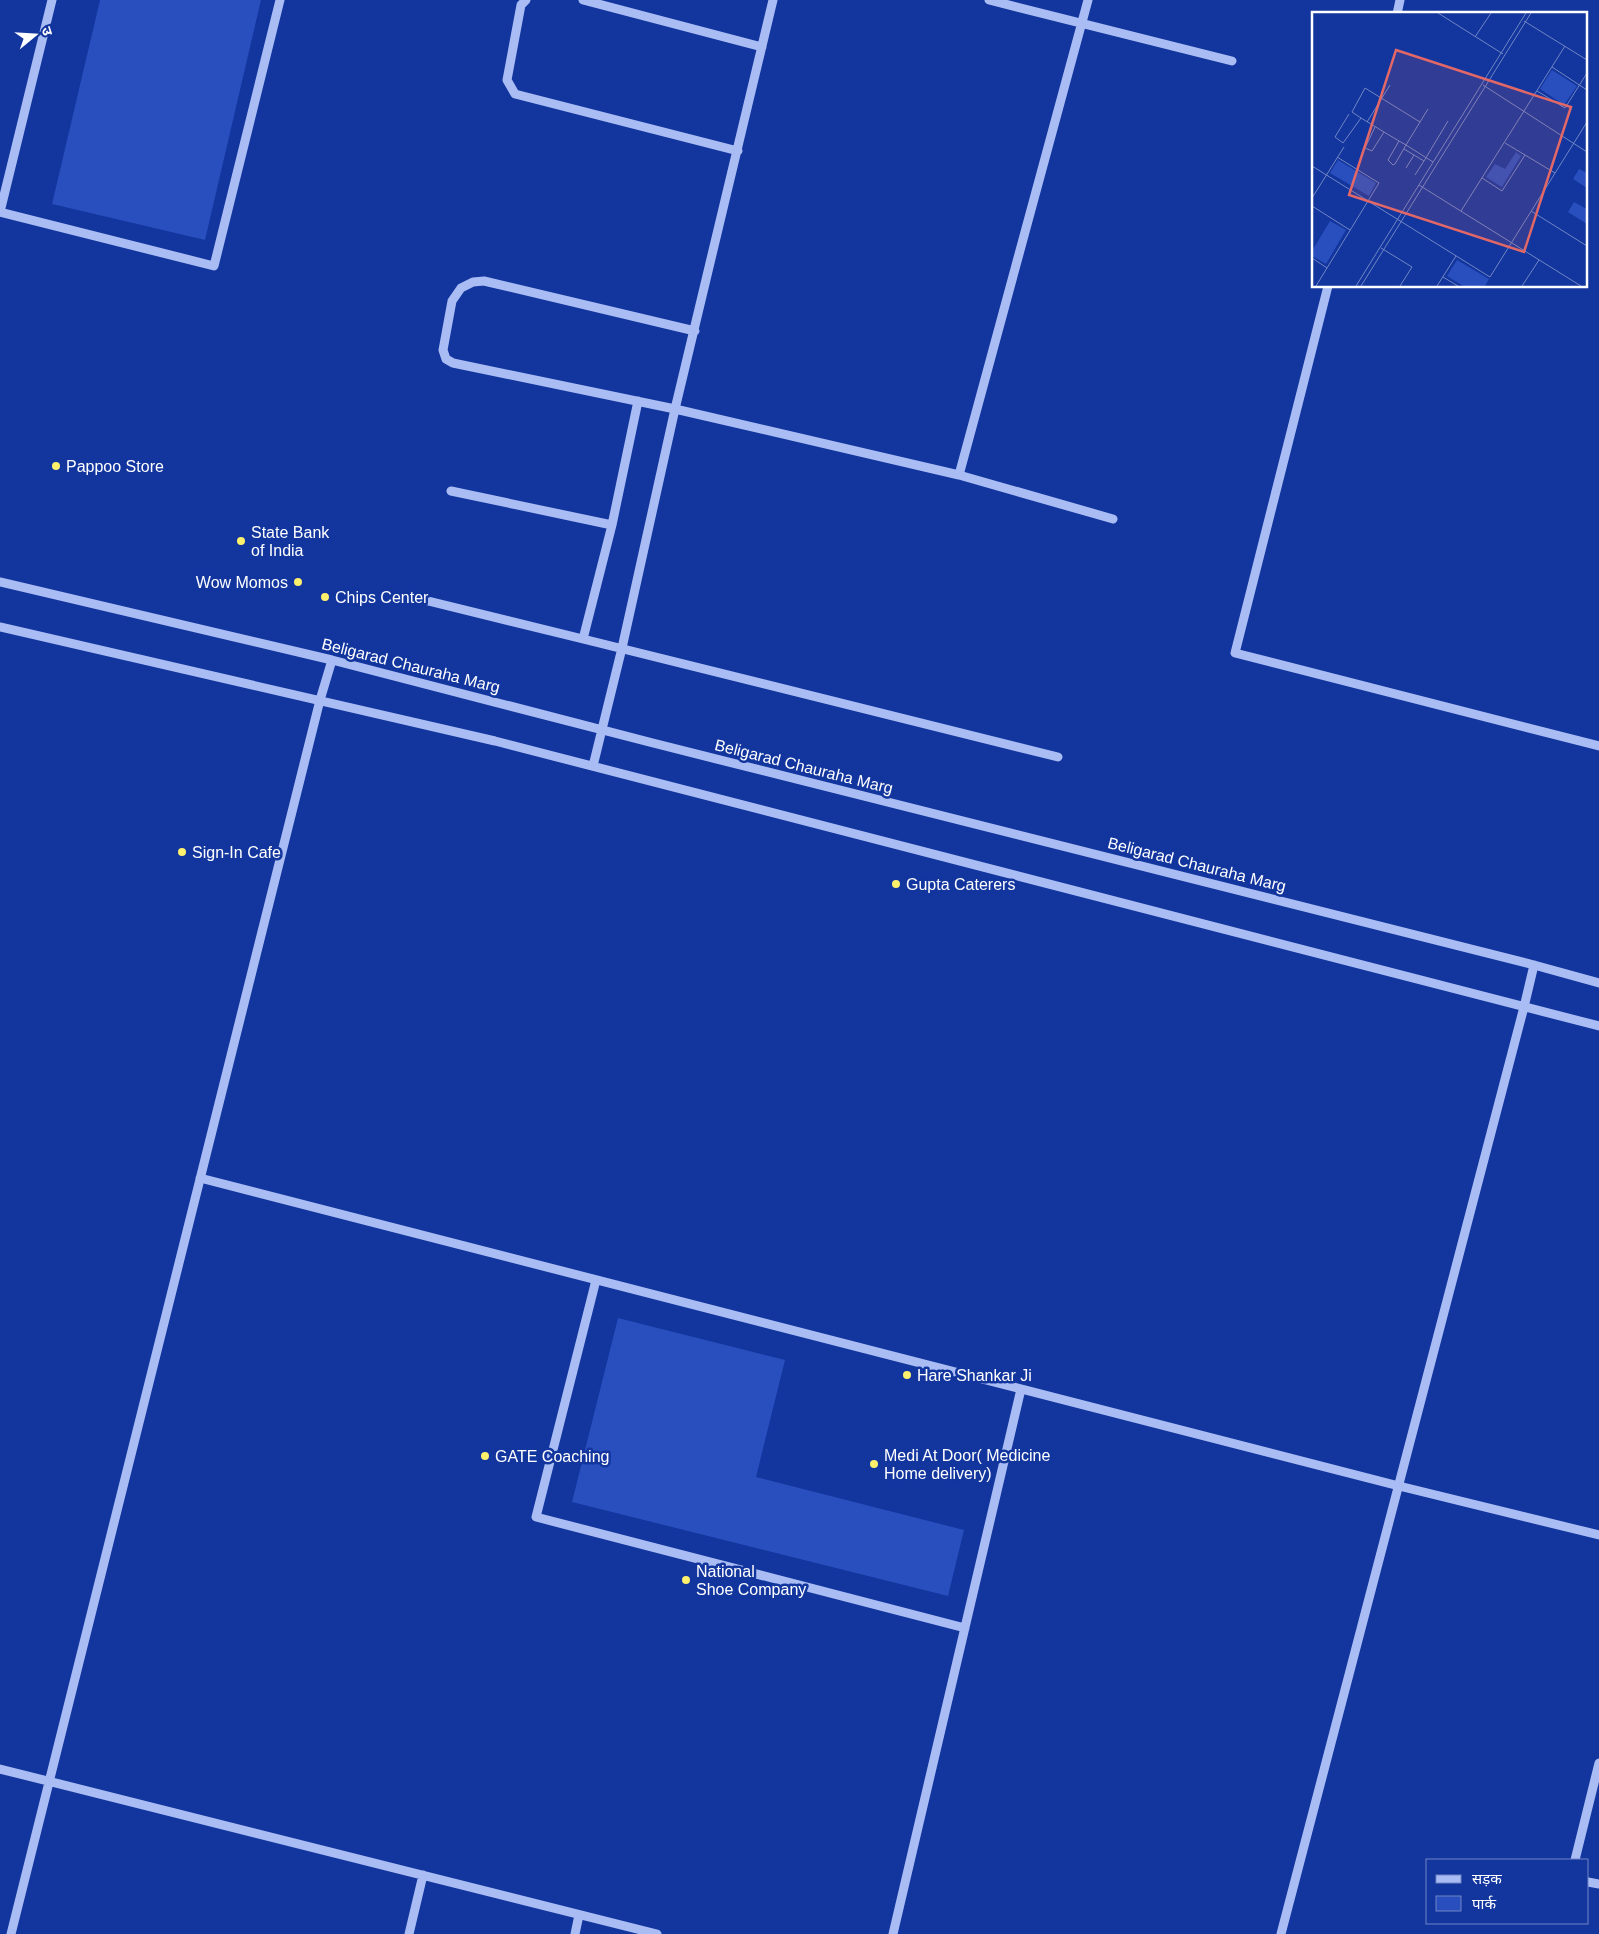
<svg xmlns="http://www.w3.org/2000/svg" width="1599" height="1934" font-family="Helvetica,'Noto Sans Devanagari',sans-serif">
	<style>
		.green { fill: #294fbe }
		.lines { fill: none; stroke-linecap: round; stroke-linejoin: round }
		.minor { stroke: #a9bdf4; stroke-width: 9 }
		.poi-dot { fill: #fff16c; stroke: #12359e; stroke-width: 2 }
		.labels { text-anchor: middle; stroke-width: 5; stroke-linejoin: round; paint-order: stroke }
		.poi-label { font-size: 16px; fill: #fff; stroke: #12359e; text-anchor: start }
		.street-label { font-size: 16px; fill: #fff; stroke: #12359e }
		.inset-road { fill: none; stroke: #7186c5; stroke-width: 1 }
		.view { fill: #e26868; fill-opacity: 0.15; stroke: #e26868; stroke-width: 2.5 }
		.inset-edge { fill: none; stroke: #fff; stroke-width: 2.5 }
	</style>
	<rect width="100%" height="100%" fill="#12359e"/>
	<path class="green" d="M100,0H261L205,240L52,204Z
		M618,1318L785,1360L756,1477L964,1530L948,1596L572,1502Z"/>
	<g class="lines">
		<path class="minor" d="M526,0L521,5L507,80L515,94L738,151
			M583,0L762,47
			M989,0L1232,61
			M1397,14L1400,0
			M0,212L214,266L280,0
			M0,212L52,0
			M1328,286L1235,653L1599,746
			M695,331L484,281L473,282L461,288L452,301L443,350L446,359L453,363L675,409L959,475L1088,0
			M959,475L1113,519
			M451,491L612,525
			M0,582L332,660L653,743L1534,965L1599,983
			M416,598L583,639L612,525L638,401
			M0,627L495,741L1599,1026
			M583,639L1058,757
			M593,766L622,648L675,409L773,0
			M200,1178L1399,1486L1599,1535
			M596,1280L536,1517L965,1628
			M0,1769L657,1934
			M1575,1860L1599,1763
			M1588,1882L1599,1884
			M11,1934L320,700L332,660
			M409,1934L423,1875
			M575,1934L579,1915
			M893,1934L1021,1389
			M1281,1934L1524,1007L1534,965"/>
	</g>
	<g class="poi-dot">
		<circle cx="56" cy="466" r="5"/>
		<circle cx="241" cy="541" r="5"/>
		<circle cx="298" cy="582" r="5"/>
		<circle cx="325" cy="597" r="5"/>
		<circle cx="182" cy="852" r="5"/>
		<circle cx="896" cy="884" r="5"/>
		<circle cx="907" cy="1375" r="5"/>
		<circle cx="485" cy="1456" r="5"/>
		<circle cx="874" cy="1464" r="5"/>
		<circle cx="686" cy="1580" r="5"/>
	</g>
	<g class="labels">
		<g class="poi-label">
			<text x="66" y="472">Pappoo Store</text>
			<text x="251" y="538">State Bank<tspan x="251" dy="18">of India</tspan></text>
			<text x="288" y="588" text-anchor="end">Wow Momos</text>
			<text x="335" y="603">Chips Center</text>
			<text x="192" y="858">Sign-In Cafe</text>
			<text x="906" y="890">Gupta Caterers</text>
			<text x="917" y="1381">Hare Shankar Ji</text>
			<text x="884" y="1461">Medi At Door( Medicine<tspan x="884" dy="18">Home delivery)</tspan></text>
			<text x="495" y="1462">GATE Coaching</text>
			<text x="696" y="1577">National<tspan x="696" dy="18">Shoe Company</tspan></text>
		</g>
		<g class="street-label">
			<text transform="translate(411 665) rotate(14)" y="6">Beligarad Chauraha Marg</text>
			<text transform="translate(804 766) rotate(14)" y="6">Beligarad Chauraha Marg</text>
			<text transform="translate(1197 864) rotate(14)" y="6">Beligarad Chauraha Marg</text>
		</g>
	</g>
	<g transform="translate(1312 12)">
		<rect width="275" height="275" fill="#12359e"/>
		<path d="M240,58L265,74L252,93L228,77ZM204,140L209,144L190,175L174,165L183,152L193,157ZM26,148L64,171L57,184L18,161ZM267,157L275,161V176L261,167ZM262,190L275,197V212L256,200ZM18,209L34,218L14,252L0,244V239ZM145,248L177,267L173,274H151L135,264Z" fill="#294fbe"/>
		<path class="inset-road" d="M126,1L191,42M212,9L275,48M163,25L179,1M240,55L275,78M171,73L275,140M225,79L253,96L275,61M37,102L23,125L31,131L49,106M55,110L78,73M108,110L116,97M63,115L53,136L60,139L72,120M87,129L76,148L81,153L83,152L94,133L108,110L53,76L40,100L49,106L72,120L87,129L94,133L121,150M193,131L243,161M92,137L112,149L103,163M112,149L136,109M0,154L178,265L275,110M94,156L102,143M170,166L190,179L213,143M107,173L269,274M0,186L32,135M0,194L38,218M149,199L253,34M219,199L275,234M69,236L100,255L88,274M0,246L15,256M131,265L146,274M4,274L67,171L25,145M44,274L214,1M49,274L219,1M125,274L144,244M210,274L227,248"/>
		<path class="view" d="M84,38L259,95L212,240L37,183Z"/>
		<rect width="275" height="275" class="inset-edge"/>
	</g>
	<rect x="1426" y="1859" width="162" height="65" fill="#12359e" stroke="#7186c5"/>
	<rect x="1436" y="1875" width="25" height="8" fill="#a9bdf4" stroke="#7186c5"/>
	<text x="1472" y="1884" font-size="15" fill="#ffffff">सड़क</text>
	<rect x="1436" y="1896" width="25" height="15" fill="#294fbe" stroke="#7186c5"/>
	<text x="1472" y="1909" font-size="15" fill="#ffffff">पार्क</text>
	<g transform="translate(35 35) rotate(72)" stroke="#12359e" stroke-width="4" paint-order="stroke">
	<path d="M0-4L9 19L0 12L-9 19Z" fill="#ffffff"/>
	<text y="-8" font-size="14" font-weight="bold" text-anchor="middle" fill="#ffffff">उ</text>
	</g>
</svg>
